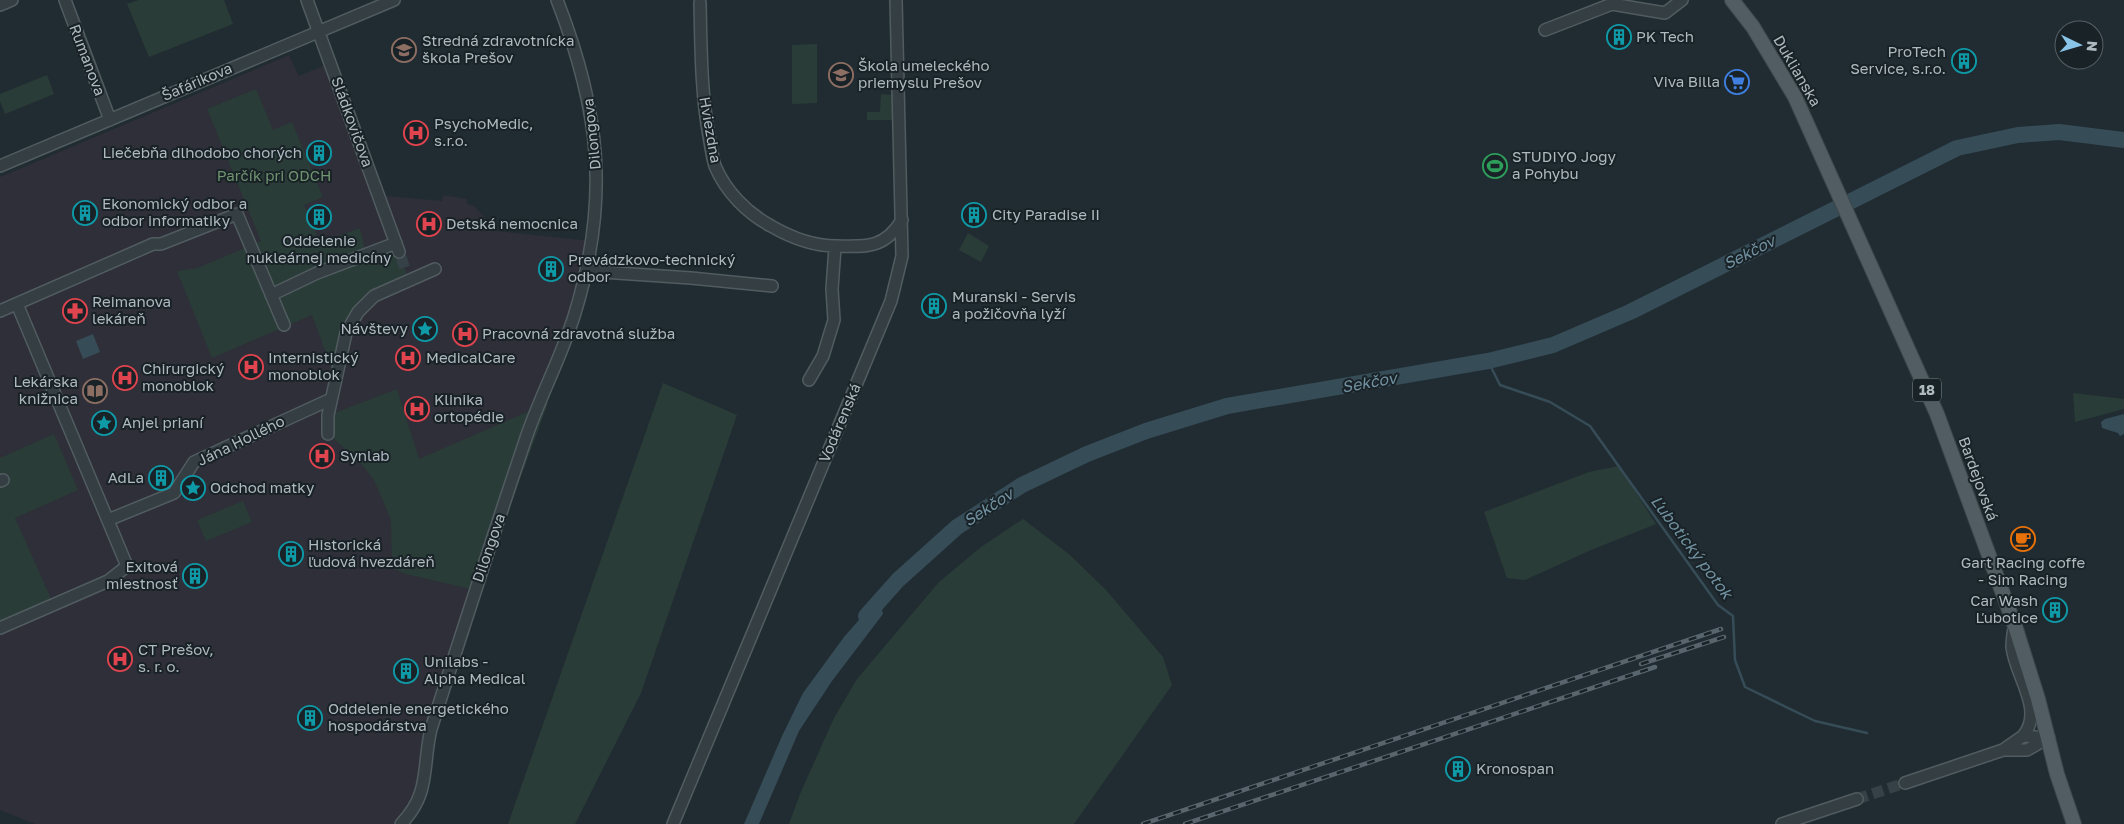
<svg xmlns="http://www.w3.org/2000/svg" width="2124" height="824" font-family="'Golos Text',sans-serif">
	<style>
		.medical { fill: #2e2f38 }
		.green { fill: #2a3c37 }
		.water { fill: #364c57 }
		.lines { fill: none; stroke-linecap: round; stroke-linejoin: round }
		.stream { stroke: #364c57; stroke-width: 2.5 }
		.river { stroke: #364c57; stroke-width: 16 }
		.minor-tunnel { stroke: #364147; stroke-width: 11; stroke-dasharray: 11 5.5; stroke-linecap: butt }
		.minor-casing { stroke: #515c61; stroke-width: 14 }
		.major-casing { stroke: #3d474c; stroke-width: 16 }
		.minor { stroke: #343e43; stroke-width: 11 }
		.major { stroke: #525d63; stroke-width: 14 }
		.rail-casing { stroke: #58656c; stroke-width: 4.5 }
		.rail { stroke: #192227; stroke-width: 2.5; stroke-dasharray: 8; stroke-linecap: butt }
		.labels { text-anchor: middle; stroke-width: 4; stroke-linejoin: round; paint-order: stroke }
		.shield { fill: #192227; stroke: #818c92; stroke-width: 1 }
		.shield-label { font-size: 14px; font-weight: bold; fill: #aeb9c0 }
		.poi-label { font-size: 15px; fill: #aeb9c0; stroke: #192227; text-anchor: start }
		.street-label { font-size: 15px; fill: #aeb9c0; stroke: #192227 }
		.park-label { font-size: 15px; fill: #709370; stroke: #192227 }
		.water-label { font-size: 16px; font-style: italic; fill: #7191a0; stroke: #192227 }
	</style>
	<rect width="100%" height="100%" fill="#212c32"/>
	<path class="medical" d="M289,55L299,76L330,63L378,195L442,201L443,195L467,199V204L474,206L497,231L592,241L587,271L473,598L425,770L401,824H35L0,810V177Z"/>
	<path class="green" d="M139,0H224L233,24L149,57L127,4Z
		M817,44V103L792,104V45Z
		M47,75L54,94L5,114L0,101V94Z
		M256,89L273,130L292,122L323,197L304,205L320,243L360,228L366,254L396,243L409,281L358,310L336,380L312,315L212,358L177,271L198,268L261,241L207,109Z
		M881,94L893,95L892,120H867V112H880Z
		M968,233L989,246L981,262L959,250Z
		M663,383L737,415L641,693L575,824H508Z
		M397,389L419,459L548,403L479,591L406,574L392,568L391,520L374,480L364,467L328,433L329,415Z
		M2073,393L2124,399V409L2075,422Z
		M54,434L78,490L15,518L52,601L0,623V458Z
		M1619,466L1656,524L1591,550L1525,580L1507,578L1484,512L1589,472Z
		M243,501L252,522L206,541L197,520Z
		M1023,519L1069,554L1106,590L1163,657L1172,685L1074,824H789L800,794L834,718L857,679L939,582L981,547Z"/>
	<path class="water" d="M93,334L100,352L83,359L76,341Z
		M2124,414V434L2120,436L2118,433L2102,428L2101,422L2105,419Z
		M879,597L883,614L832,681L799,731L759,824H744L782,736L803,693L844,637Z"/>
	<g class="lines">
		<path class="stream" d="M1488,361L1500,385L1550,402L1590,426L1718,605L1733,616L1735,660L1745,687L1815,721L1867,733"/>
		<path class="river" d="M866,616L898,580L957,527L1022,485L1087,454L1146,431L1227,406L1488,361L1553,345L1630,312L1957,148L2018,135L2059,132L2124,140"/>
		<path class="minor-tunnel" d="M401,257L406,272
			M1857,799L1905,783"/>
		<defs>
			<path id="minor" d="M65,0L110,120
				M307,0L399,252
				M700,3C701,48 701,93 709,136C711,146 712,157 715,166C726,192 747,213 771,226C790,237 814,246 836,246C867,247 885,248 902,220
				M0,5L12,0
				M1545,30L1612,4L1665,13L1682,0
				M0,166L394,0
				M587,271L691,278L772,286
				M271,295L317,273L396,243
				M0,311L153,244H161L237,214L284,325
				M809,380L823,356L834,320L832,289L835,247
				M328,434V415L346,333L358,312L374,296L435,269
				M0,481L3,480
				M108,520L174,493L194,462L331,399
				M0,628L108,581L127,566L17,304
				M2014,628C2013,634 2012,641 2012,647C2015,676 2045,710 2023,736
				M2003,750H2027L2048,738
				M1905,783L2003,750L2023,736L2049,738
				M401,824C431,793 422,767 431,729C462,632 493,535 526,438C540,396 562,356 575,313C610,199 600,110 557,0
				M673,824L891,301L902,256L896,0
				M1782,824L1857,799"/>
			<path id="major" d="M1732,0L1753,27L1795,97L1937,414L2016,629L2038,699L2057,774L2074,824"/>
		</defs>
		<use href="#minor" class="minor-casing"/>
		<use href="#major" class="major-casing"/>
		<use href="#minor" class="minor"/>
		<use href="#major" class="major"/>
		<defs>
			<path id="rail" d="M1641,664L1724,637
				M1143,824L1721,629
				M1185,824L1655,667"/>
		</defs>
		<use href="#rail" class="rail-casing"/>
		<use href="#rail" class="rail"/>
	</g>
	<defs>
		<symbol id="building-ring" viewBox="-11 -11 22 22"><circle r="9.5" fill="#192227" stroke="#0f9aa8" stroke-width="1.5"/><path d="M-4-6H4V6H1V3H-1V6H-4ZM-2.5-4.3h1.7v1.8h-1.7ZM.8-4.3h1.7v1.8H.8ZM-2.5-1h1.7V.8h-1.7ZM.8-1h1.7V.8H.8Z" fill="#0f9aa8"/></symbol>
		<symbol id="school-ring" viewBox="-11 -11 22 22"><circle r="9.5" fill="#192227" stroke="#8d6e63" stroke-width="1.5"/><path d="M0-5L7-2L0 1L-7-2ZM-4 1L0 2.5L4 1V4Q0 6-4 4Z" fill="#8d6e63"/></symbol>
		<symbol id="supermarket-ring" viewBox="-11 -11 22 22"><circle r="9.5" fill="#192227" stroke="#3f7fe0" stroke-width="1.5"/><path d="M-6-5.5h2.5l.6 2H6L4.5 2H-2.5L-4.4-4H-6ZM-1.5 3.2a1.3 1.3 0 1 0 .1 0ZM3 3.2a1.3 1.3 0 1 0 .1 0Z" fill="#3f7fe0"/></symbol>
		<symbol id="hospital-ring" viewBox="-11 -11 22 22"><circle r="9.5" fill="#192227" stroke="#e0444e" stroke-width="1.5"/><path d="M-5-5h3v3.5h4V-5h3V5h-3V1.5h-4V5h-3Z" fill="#e0444e"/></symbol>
		<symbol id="stadium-ring" viewBox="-11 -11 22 22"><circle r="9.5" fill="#192227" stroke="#2e9e5b" stroke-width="1.5"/><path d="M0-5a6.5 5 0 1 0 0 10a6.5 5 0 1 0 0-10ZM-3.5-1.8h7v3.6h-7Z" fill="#2e9e5b"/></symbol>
		<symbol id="pharmacy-ring" viewBox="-11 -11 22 22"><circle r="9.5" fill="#192227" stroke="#e0444e" stroke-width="1.5"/><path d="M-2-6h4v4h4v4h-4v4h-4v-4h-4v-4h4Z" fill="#e0444e"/></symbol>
		<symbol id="sight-ring" viewBox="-11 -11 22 22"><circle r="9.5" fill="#192227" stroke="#0f9aa8" stroke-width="1.5"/><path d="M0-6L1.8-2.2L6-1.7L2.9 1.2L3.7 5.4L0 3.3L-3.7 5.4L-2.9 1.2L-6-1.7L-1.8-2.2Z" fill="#0f9aa8"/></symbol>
		<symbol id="library-ring" viewBox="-11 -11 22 22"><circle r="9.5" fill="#192227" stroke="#8d6e63" stroke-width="1.5"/><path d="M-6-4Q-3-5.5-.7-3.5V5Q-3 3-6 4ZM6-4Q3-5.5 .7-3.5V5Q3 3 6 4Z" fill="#8d6e63"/></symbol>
		<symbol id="cafe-ring" viewBox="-11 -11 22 22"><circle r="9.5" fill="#192227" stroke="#e8710a" stroke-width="1.5"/><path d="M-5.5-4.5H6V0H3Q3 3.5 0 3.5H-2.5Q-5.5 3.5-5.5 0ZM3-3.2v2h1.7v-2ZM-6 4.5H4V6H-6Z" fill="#e8710a"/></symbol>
	</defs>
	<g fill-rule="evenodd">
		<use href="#building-ring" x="1605" y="23" width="28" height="28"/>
		<use href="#school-ring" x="390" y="36" width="28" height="28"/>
		<use href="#building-ring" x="1950" y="47" width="28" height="28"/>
		<use href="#school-ring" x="827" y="61" width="28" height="28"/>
		<use href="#supermarket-ring" x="1723" y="68" width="28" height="28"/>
		<use href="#hospital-ring" x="402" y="119" width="28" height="28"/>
		<use href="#building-ring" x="305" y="139" width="28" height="28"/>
		<use href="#stadium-ring" x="1481" y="152" width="28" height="28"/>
		<use href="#building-ring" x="71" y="199" width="28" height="28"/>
		<use href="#building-ring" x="960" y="201" width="28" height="28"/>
		<use href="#building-ring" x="305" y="203" width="28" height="28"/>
		<use href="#hospital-ring" x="415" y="210" width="28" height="28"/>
		<use href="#building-ring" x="537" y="255" width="28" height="28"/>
		<use href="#building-ring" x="920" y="292" width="28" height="28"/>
		<use href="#pharmacy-ring" x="61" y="297" width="28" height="28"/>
		<use href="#sight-ring" x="411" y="315" width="28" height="28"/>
		<use href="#hospital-ring" x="451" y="320" width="28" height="28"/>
		<use href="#hospital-ring" x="394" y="344" width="28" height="28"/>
		<use href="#hospital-ring" x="237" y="353" width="28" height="28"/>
		<use href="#hospital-ring" x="111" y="364" width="28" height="28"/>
		<use href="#library-ring" x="81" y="377" width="28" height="28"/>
		<use href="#hospital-ring" x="403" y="395" width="28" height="28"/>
		<use href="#sight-ring" x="90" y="409" width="28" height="28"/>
		<use href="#hospital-ring" x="308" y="442" width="28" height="28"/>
		<use href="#building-ring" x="147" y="464" width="28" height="28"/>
		<use href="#sight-ring" x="179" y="474" width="28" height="28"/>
		<use href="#cafe-ring" x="2009" y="525" width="28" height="28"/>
		<use href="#building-ring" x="277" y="540" width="28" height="28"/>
		<use href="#building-ring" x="181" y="562" width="28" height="28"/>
		<use href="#building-ring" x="2041" y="596" width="28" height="28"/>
		<use href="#hospital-ring" x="106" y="645" width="28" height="28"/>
		<use href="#building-ring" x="392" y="657" width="28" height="28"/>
		<use href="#building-ring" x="296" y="704" width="28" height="28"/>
		<use href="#building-ring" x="1444" y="755" width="28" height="28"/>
	</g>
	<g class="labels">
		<rect class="shield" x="1913" y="378.5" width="28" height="23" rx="4"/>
		<g class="shield-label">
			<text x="1927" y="395">18</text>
		</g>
		<g class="poi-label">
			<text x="1636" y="42">PK Tech</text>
			<text x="422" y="46">Stredná zdravotnícka<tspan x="422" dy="17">škola Prešov</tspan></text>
			<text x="1946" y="57" text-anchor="end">ProTech<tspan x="1946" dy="17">Service, s.r.o.</tspan></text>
			<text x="858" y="71">Škola umeleckého<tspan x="858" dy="17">priemyslu Prešov</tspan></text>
			<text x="1720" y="87" text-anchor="end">Viva Billa</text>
			<text x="434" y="129">PsychoMedic,<tspan x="434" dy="17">s.r.o.</tspan></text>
			<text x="302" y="158" text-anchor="end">Liečebňa dlhodobo chorých</text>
			<text x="1512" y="162">STUDIYO Jogy<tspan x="1512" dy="17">a Pohybu</tspan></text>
			<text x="102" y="209">Ekonomický odbor a<tspan x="102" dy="17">odbor informatiky</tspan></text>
			<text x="992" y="220">City Paradise II</text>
			<text x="446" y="229">Detská nemocnica</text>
			<text x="319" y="246" text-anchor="middle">Oddelenie<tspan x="319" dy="17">nukleárnej medicíny</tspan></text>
			<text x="568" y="265">Prevádzkovo‑technický<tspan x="568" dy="17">odbor</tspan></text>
			<text x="952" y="302">Muranski - Servis<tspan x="952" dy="17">a požičovňa lyží</tspan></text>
			<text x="92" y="307">Reimanova<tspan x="92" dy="17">lekáreň</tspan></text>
			<text x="408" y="334" text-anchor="end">Návštevy</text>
			<text x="482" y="339">Pracovná zdravotná služba</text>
			<text x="268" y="363">Internistický<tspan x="268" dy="17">monoblok</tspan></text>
			<text x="426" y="363">MedicalCare</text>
			<text x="142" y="374">Chirurgický<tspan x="142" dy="17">monoblok</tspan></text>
			<text x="78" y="387" text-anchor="end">Lekárska<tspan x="78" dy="17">knižnica</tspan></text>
			<text x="434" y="405">Klinika<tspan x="434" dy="17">ortopédie</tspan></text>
			<text x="122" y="428">Anjel prianí</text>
			<text x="340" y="461">Synlab</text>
			<text x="144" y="483" text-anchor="end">AdLa</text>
			<text x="210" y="493">Odchod matky</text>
			<text x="308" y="550">Historická<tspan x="308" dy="17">ľudová hvezdáreň</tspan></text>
			<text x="2023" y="568" text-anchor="middle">Gart Racing coffe<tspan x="2023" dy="17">- Sim Racing</tspan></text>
			<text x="178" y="572" text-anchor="end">Exitová<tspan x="178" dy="17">miestnosť</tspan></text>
			<text x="2038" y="606" text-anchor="end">Car Wash<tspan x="2038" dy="17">Ľubotice</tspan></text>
			<text x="138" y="655">CT Prešov,<tspan x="138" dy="17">s. r. o.</tspan></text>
			<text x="424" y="667">Unilabs -<tspan x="424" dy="17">Alpha Medical</tspan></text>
			<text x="328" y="714">Oddelenie energetického<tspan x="328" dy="17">hospodárstva</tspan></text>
			<text x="1476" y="774">Kronospan</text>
		</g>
		<g class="street-label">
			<text transform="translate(87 60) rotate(69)" y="5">Rumanova</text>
			<text transform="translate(1797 71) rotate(60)" y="5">Duklianska</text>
			<text transform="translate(197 82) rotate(-23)" y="5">Šafárikova</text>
			<text transform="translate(352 122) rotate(70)" y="5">Sládkovičova</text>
			<text transform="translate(710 130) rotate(80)" y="5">Hviezdna</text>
			<text transform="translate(592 134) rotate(-96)" y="5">Dilongova</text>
			<text transform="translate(840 423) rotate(-67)" y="5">Vodárenská</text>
			<text transform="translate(241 441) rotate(-26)" y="5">Jána Hollého</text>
			<text transform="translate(1978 479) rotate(70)" y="5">Bardejovská</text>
			<text transform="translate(489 548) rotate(-71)" y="5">Dilongova</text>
		</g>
		<g class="park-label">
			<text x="274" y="181">Parčík pri ODCH</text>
		</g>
		<g class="water-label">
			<text transform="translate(1749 252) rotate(-27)" y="6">Sekčov</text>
			<text transform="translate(1369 382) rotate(-10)" y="6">Sekčov</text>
			<text transform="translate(988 507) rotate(-33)" y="6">Sekčov</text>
			<text transform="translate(1692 547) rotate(53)" y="6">Ľubotický potok</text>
		</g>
	</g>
	<g transform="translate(2079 45) rotate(95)"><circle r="24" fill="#192227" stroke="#555e64"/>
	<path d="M0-4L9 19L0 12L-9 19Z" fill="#89c5e9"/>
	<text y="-8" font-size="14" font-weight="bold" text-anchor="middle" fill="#aeb9c0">N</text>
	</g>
</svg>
